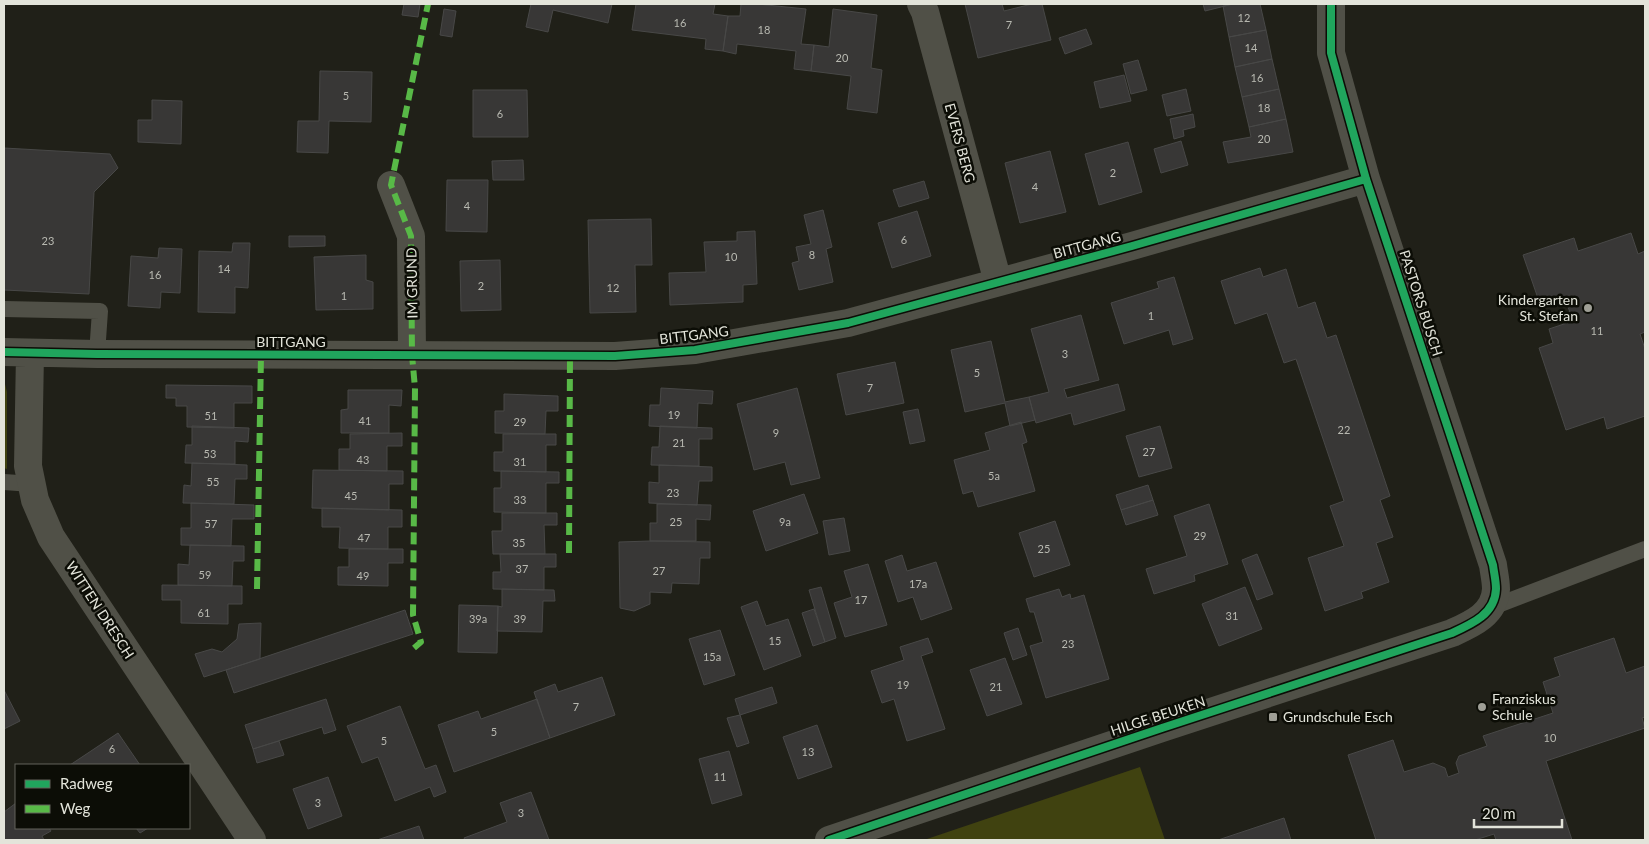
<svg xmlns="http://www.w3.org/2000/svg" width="1649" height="844" font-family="Lato,sans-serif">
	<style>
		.green { fill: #404210 }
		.building { fill: #383736; stroke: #484847 }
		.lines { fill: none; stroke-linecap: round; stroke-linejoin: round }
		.lane { stroke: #505047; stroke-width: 16 }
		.street { stroke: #505047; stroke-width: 28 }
		.quiet { stroke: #58b947; stroke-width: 6; stroke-dasharray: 12 6; stroke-linecap: butt }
		.cycleway-casing { stroke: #0c0d06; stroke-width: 11 }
		.cycleway { stroke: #20a55d; stroke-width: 8 }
		.poi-dot { fill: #9f9f96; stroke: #0c0d06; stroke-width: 2 }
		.labels { text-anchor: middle; stroke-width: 5; stroke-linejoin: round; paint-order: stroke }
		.number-label { font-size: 11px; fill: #b8b9b1 }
		.street-label { font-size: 14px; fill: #e3e4da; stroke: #0c0d06 }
		.poi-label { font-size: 14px; fill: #e3e4da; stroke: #0c0d06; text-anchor: start }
	</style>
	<rect width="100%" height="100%" fill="#202018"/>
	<path class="green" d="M4,380L7,392V469L4,468Z
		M1140,767L1165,840H924Z"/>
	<path class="building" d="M404,4H420L418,17L402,15Z
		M531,4H612L608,23L553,10L548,32L526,27Z
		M636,4H715L713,14L728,16L723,51L705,49L706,39L632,30Z
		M741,4H757L806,9L801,44L814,45L811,71L794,69L796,51L737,44L736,54L723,51L728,16H740Z
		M965,4H1002L1004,11L1032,4H1042L1051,40L978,58Z
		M1203,4H1233L1205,11Z
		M1233,4H1260L1266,30L1229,37L1223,6Z
		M444,9L456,11L452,37L440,35Z
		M833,9L877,15L871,68L882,70L877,113L847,109L851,76L811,71L814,45L829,47Z
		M1086,29L1092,44L1065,54L1059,38Z
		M1266,30L1272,59L1235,67L1229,37Z
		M1272,59L1279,89L1242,97L1235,67Z
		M1138,60L1147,90L1131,94L1123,64Z
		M320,71L372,72L371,122L329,121L328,153L297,152L298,121H319Z
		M1124,75L1131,101L1100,108L1094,82Z
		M1186,89L1191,111L1167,116L1162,95Z
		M1279,89L1286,119L1249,127L1242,97Z
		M473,90H527L528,137H473Z
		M152,100L182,101L181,144L138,142V120H152Z
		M1193,114L1195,127L1183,130L1184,136L1174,139L1170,119Z
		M1286,119L1293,152L1228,163L1223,142L1251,137L1249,127Z
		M1181,141L1188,165L1161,173L1154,149Z
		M1128,142L1142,192L1099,205L1085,154Z
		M4,148L110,154L118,168L94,192L89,294L4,290Z
		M1050,151L1066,212L1020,223L1005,163Z
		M523,160L524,180H493L492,161Z
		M447,180H488L487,232L446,231Z
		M924,181L929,198L899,207L893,190Z
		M823,210L832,247L826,249L833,282L799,290L792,263L799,261L796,247L811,244L804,215Z
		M917,211L931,256L892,268L878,223Z
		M651,219L652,265H635L636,312L590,313L588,220Z
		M755,231L757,284L743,285V302L670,305L669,273L706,272L704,242L737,241V232Z
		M1631,233L1638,254L1645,251V332L1640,334L1645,349V416L1607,429L1604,417L1566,430L1539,348L1553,343L1549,329L1573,321L1565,298L1541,307L1523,255L1574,238L1578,251Z
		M289,236H325V246L289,247Z
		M233,243H250L248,288L235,287V313L198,312L199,251L232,252Z
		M159,248L182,249L180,293L161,292L160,308L128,306L131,256L158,258Z
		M366,255V280L373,282V309L316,310L314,257Z
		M500,260L501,310L461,311L460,261Z
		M1260,268L1263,277L1286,269L1298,308L1315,302L1327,338L1336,335L1390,496L1380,500L1393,537L1376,543L1389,582L1361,592L1363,598L1325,611L1308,558L1344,546L1330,506L1344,501L1296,359L1284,363L1267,313L1235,324L1221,281Z
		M1174,277L1193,339L1173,345L1169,330L1124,344L1111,303L1159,288L1157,282Z
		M1081,315L1099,380L1064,389L1067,398L1118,384L1125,410L1074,425L1071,413L1036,423L1029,397L1049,392L1031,329Z
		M991,341L1005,402L1029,397L1035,420L1010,426L1005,403L965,412L951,350Z
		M895,362L904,403L846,415L837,374Z
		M166,385L252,386V403H234V428L187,427V406H176V398H166Z
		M661,388L713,391L712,404L698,403L697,428L649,426L650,405H660Z
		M797,388L820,478L791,485L785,462L754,470L737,404Z
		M348,390H402L401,406L389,405V433H341V410L348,409Z
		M504,394L558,396V411H546L545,434L495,433V411H504Z
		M918,409L925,441L910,444L903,412Z
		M1021,422L1027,442L1022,444L1035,491L978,507L973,491L963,494L954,460L990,450L985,433Z
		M192,426L249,428L248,442L235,441V464L185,463L186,445H192Z
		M660,426L712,428V439H699V466L651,465L652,447H659Z
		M1160,426L1172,468L1139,477L1126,436Z
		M402,433V446H387V471L339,470V449H350V434Z
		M503,434H556V445H546V472L494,471V452H503Z
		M192,463L247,465V479H235L234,504L183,503L184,485L191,486Z
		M659,465L712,467V481H699L697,505L649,503V482L659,483Z
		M313,470L403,471V484H389V510L312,508Z
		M501,471L559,472V483H546V513L494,512V488H501Z
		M1148,485L1153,500L1121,510L1116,495Z
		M804,494L818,533L766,551L753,511Z
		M1153,500L1158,515L1126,525L1121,510Z
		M191,503L254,505V519H232L231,546L181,545V528H191Z
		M657,504L711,505L710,520L696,519V541H650V523H657Z
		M1209,504L1228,564L1194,575L1195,581L1154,594L1146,569L1187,556L1174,516Z
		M322,508L402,510V527H388V549L339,548L340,527H322Z
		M502,513H557V525H544L545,554H493L492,531H502Z
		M844,518L850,551L829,555L823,521Z
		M1055,521L1070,565L1034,577L1019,533Z
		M650,541L710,542V558H700L699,584L672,583L671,593L650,592V604L634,611L620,608L619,542Z
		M190,545L244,546V561H233L232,586L178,585V564L189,565Z
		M349,549H403V563H388V586L338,585V567H349Z
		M500,554H556V567H544V590L493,589V572H501Z
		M1257,554L1273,594L1257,600L1242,560Z
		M902,555L907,571L936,562L952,609L921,620L913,597L898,602L885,561Z
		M868,564L887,625L845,637L834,603L852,597L844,571Z
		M162,585L242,586V604H228V624L181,623V600H162Z
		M821,587L836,638L825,642L809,590Z
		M1245,587L1262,629L1219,646L1202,604Z
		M502,589L554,590L555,601H543L542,632L497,631L498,606L502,607Z
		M1059,589L1062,597L1070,594L1071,599L1084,595L1109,679L1046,698L1030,646L1043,642L1034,612H1030L1026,599Z
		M757,601L766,626L788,619L801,656L764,670L741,607Z
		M459,605L498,606L497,653L458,652Z
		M814,609L825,642L813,646L802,613Z
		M405,610L413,634L234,693L226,670Z
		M261,623L260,659L204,677L195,654L212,649L222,652L237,639L239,624Z
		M1018,628L1027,655L1013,660L1004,633Z
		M720,630L735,675L704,685L689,639Z
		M928,638L933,652L921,656L945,729L907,741L894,699L882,703L871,671L904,660L900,647Z
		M1614,638L1626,673L1645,666V717L1642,718L1645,728L1546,761L1572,840H1496L1494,834L1475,840H1376L1348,755L1393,740L1404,772L1433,763L1445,768L1448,777L1459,773L1456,763L1459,756L1487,746L1483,736L1553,713L1543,682L1560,676L1554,658Z
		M1005,658L1022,704L987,716L970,670Z
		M602,677L615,715L550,738L534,692L555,684L558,692Z
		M772,687L777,703L740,715L735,699Z
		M4,690L20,721L4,729Z
		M326,699L336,730L324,734L322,727L253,749L245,725Z
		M537,699L550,738L454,772L438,725L478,711L481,719Z
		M400,706L425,769L436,765L446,792L434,797L430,787L395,801L378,757L362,763L347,726Z
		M740,715L749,743L737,747L727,718Z
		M817,725L832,767L798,779L783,737Z
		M118,733L140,765H70Z
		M279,741L284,755L257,763L253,749Z
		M729,751L742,795L712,804L699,759Z
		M328,777L342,816L308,829L293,789Z
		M531,792L549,840H465L464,838L507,822L500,803Z
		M16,803V828H49L51,831L42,836L44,840H4V812Z
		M1284,818L1291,840H1218Z
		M419,826L424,840H377Z
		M136,828H148L140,833Z"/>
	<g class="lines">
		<path class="lane" d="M4,309L100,311L97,354
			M4,482L32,484
			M1490,608L1645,549"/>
		<path class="street" d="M921,4L925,12L998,282
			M391,185L411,236L412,355
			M4,352L97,354L615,356L695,350L848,323L1132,246L1366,179
			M30,353L28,466L35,500L51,537L252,840
			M829,840L1162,728L1452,633C1472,624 1495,614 1496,589C1496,581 1494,573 1493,565L1366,179L1331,53V4"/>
		<path class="quiet" d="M569,553L570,356
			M257,589L261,355
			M414,648L421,642L413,615L415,388L412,355L411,236L391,185L428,4"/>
		<defs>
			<path id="cycleway" d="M4,352L97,354L615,356L695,350L848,323L1132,246L1366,179
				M829,840L1162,728L1452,633C1472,624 1495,614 1496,589C1496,581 1494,573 1493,565L1366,179L1331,53V4"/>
		</defs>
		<use href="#cycleway" class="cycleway-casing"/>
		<use href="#cycleway" class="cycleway"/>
	</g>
	<g class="poi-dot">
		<circle cx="1588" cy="308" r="5"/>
		<circle cx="1482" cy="707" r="5"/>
		<rect x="1268" y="712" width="10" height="10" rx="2.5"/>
	</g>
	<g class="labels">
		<g class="number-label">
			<text x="1244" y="22">12</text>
			<text x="680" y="27">16</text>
			<text x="1009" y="29">7</text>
			<text x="764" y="34">18</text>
			<text x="1251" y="52">14</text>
			<text x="842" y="62">20</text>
			<text x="1257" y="82">16</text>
			<text x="346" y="100">5</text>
			<text x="1264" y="112">18</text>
			<text x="500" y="118">6</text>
			<text x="1264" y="143">20</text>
			<text x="1113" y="177">2</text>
			<text x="1035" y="191">4</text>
			<text x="467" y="210">4</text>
			<text x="904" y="244">6</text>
			<text x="48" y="245">23</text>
			<text x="812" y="259">8</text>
			<text x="731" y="261">10</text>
			<text x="224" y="273">14</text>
			<text x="155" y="279">16</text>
			<text x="481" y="290">2</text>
			<text x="613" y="292">12</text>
			<text x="344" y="300">1</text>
			<text x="1151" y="320">1</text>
			<text x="1597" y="335">11</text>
			<text x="1065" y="358">3</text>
			<text x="977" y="377">5</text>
			<text x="870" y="392">7</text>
			<text x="674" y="419">19</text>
			<text x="211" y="420">51</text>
			<text x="365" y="425">41</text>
			<text x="520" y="426">29</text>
			<text x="1344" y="434">22</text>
			<text x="776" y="437">9</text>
			<text x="679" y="447">21</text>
			<text x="1149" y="456">27</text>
			<text x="210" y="458">53</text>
			<text x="363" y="464">43</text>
			<text x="520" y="466">31</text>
			<text x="994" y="480">5a</text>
			<text x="213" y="486">55</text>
			<text x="673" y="497">23</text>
			<text x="351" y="500">45</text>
			<text x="520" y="504">33</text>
			<text x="676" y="526">25</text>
			<text x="785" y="526">9a</text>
			<text x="211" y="528">57</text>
			<text x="1200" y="540">29</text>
			<text x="364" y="542">47</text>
			<text x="519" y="547">35</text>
			<text x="1044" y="553">25</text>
			<text x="522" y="573">37</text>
			<text x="659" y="575">27</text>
			<text x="205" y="579">59</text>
			<text x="363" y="580">49</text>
			<text x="918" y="588">17a</text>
			<text x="861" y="604">17</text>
			<text x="204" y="617">61</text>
			<text x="1232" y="620">31</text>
			<text x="478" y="623">39a</text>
			<text x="520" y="623">39</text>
			<text x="775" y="645">15</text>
			<text x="1068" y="648">23</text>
			<text x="712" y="661">15a</text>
			<text x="903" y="689">19</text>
			<text x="996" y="691">21</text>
			<text x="576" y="711">7</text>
			<text x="494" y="736">5</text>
			<text x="1550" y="742">10</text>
			<text x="384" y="745">5</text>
			<text x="112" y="753">6</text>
			<text x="808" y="756">13</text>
			<text x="720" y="781">11</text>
			<text x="318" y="807">3</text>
			<text x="521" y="817">3</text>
		</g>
		<g class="street-label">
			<text transform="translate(960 143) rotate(75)" y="5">EVERS BERG</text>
			<text transform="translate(1087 245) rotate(-15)" y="5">BITTGANG</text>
			<text transform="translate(412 283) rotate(-91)" y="5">IM GRUND</text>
			<text transform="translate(1421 303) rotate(72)" y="5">PASTORS BUSCH</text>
			<text transform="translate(694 335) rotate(-7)" y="5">BITTGANG</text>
			<text x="291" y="347">BITTGANG</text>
			<text transform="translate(100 610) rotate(57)" y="5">WITTEN DRESCH</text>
			<text transform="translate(1158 716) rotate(-18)" y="5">HILGE BEUKEN</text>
		</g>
		<g class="poi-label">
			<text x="1578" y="305" text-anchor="end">Kindergarten<tspan x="1578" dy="16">St. Stefan</tspan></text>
			<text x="1492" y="704">Franziskus<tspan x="1492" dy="16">Schule</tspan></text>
			<text x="1283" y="722">Grundschule Esch</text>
		</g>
	</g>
	<rect width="1649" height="844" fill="none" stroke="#e3e4da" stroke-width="10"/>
	<rect x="15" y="764" width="175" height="65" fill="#0c0d06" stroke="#62635b"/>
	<rect x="25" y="780" width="25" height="8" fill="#20a55d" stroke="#62635b"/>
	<text x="60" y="789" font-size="15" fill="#e3e4da">Radweg</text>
	<rect x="25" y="805" width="25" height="8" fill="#58b947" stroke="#62635b"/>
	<text x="60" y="814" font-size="15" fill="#e3e4da">Weg</text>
	<path d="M1474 819v8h88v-8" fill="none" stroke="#e3e4da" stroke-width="2.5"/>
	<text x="1482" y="819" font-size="15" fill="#e3e4da" stroke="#0c0d06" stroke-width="4" paint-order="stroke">20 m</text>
</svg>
